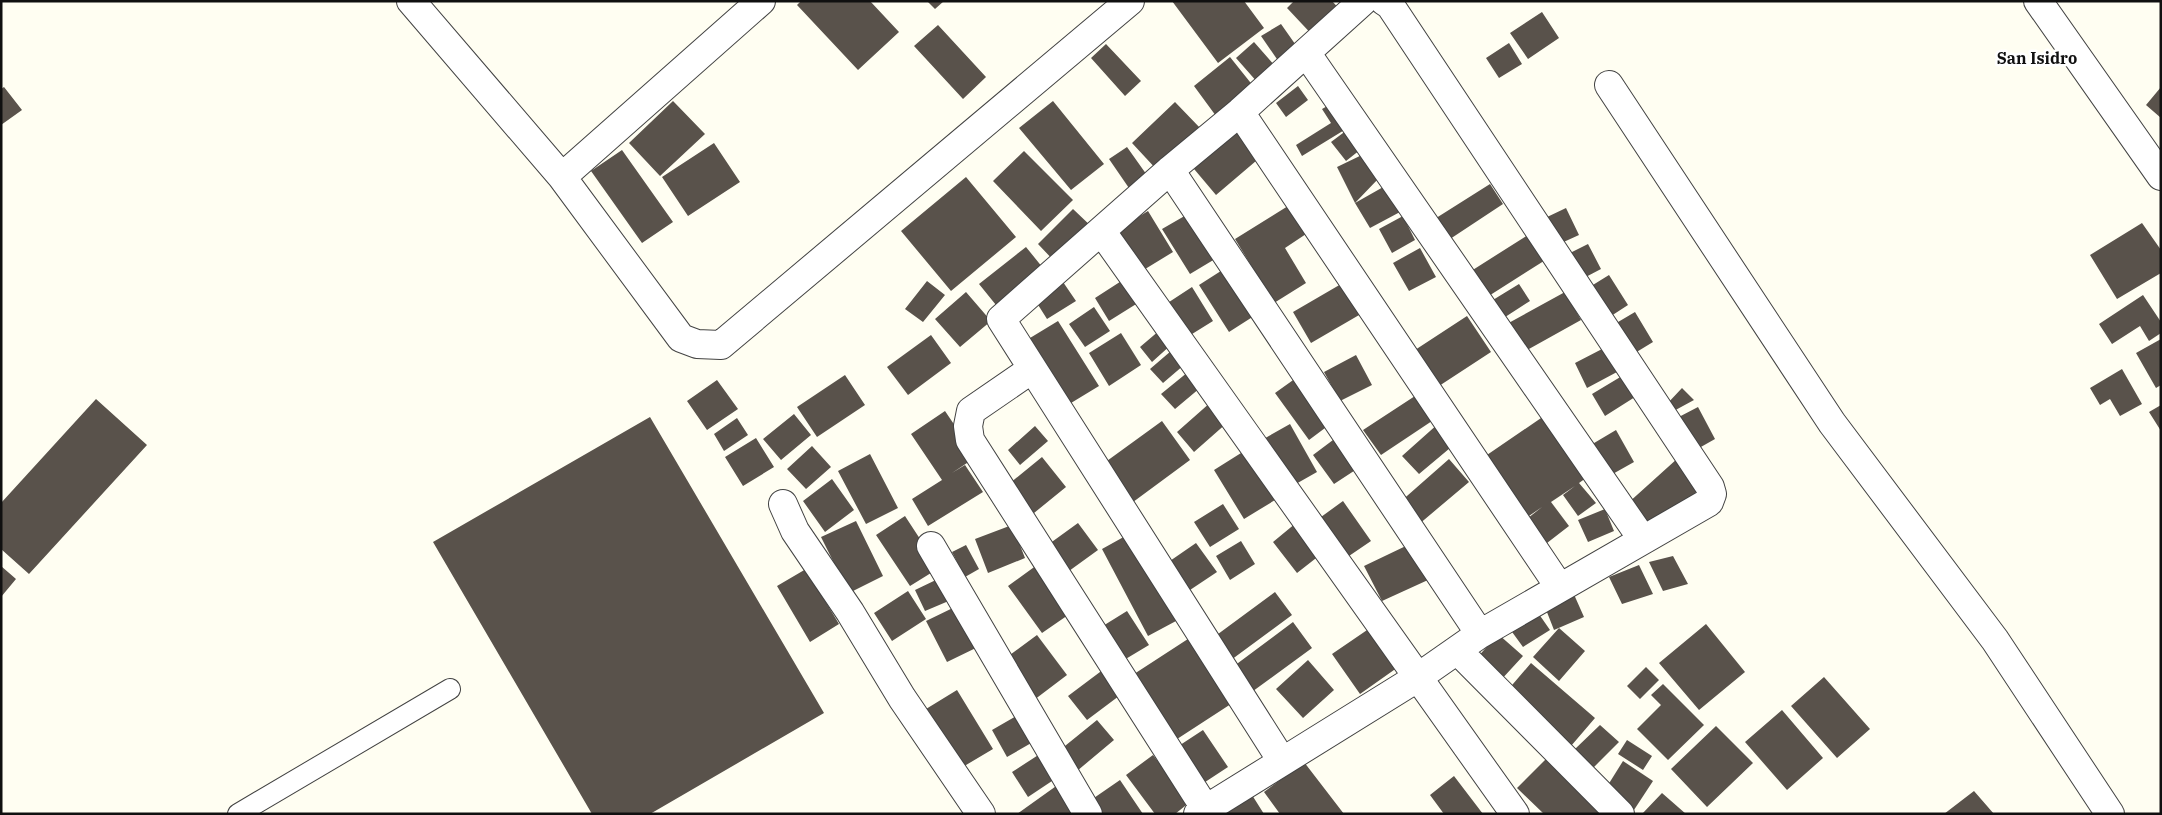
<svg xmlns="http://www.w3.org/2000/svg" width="2162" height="815" font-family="'IBM Plex Serif',serif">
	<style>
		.building { fill: #59524b }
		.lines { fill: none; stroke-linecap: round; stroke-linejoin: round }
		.service-casing { stroke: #434343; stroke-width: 22 }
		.minor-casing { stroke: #434343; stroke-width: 30 }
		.service { stroke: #fff; stroke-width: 20 }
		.minor { stroke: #fff; stroke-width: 28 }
		.labels { text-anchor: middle; stroke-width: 5; stroke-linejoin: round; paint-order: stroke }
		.quarter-label { font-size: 16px; font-weight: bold; fill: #101010; stroke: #fff }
	</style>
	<rect width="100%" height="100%" fill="#fffef2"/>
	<path class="building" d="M801,1H870L899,32L858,70L797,5Z
		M927,1H944L935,9Z
		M1172,1H1244L1264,28L1218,63Z
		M1294,1H1332L1345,15L1317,40L1287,8Z
		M1542,12L1559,38L1528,59L1510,33Z
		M1281,24L1300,51L1281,65L1261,36Z
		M938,25L986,77L963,99L914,46Z
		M1254,42L1276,67L1258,83L1236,58Z
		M1509,43L1522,64L1499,78L1486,58Z
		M1106,44L1141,81L1125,96L1091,58Z
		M1230,57L1254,87L1216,116L1194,86Z
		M1298,86L1308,100L1286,117L1276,103Z
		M4,87L22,110L1,125V89Z
		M2161,87V118L2146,105Z
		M673,101L705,134L660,176L629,143Z
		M1053,101L1104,164L1071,190L1019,128Z
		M1175,102L1202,130L1158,171L1132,143Z
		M1331,104L1346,129L1302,156L1296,145L1331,123L1322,109Z
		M1236,123L1263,155L1216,195L1189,163Z
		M1351,127L1365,146L1346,161L1331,142Z
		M714,143L740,182L688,216L662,177Z
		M1127,147L1149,178L1131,191L1109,159Z
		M622,150L673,222L642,243L591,171Z
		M1024,151L1073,200L1041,231L993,181Z
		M1366,153L1379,178L1355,203L1337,167Z
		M966,177L1016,237L951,291L901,231Z
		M1490,184L1503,204L1447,241L1433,220Z
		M1385,186L1400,212L1370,228L1355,203Z
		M1288,206L1306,234L1285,248L1306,283L1274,303L1235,239Z
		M1566,208L1579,235L1557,245L1545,218Z
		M1073,209L1093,228L1057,264L1038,244Z
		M1148,211L1173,252L1137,274L1112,233Z
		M1188,214L1215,259L1190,274L1162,229Z
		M1403,216L1415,240L1392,253L1379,229Z
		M2142,223L2161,250V273L2117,299L2090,255Z
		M1531,233L1547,259L1484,299L1468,273Z
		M1588,244L1601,269L1580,280L1566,255Z
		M1026,247L1043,268L996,305L979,284Z
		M1420,248L1436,277L1409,291L1393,263Z
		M1224,269L1254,316L1229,332L1199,285Z
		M1609,275L1628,305L1608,318L1588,288Z
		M1126,278L1141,301L1109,321L1095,298Z
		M1348,280L1366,311L1311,343L1293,312Z
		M927,281L945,295L923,322L905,309Z
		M1063,282L1076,301L1047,319L1035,300Z
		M1519,284L1530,301L1499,321L1488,303Z
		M1192,287L1213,321L1184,339L1163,306Z
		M966,292L991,321L960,347L935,319Z
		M1565,292L1581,320L1520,354L1505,325Z
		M2143,295L2161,322V333L2149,341L2140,326L2112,344L2099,324Z
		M1094,307L1110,331L1085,347L1069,324Z
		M1635,312L1653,342L1630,356L1613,325Z
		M1467,316L1491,352L1439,386L1415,350Z
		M1058,321L1099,386L1071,403L1030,338Z
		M1160,330L1172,344L1152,362L1140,347Z
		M1121,333L1141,365L1109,386L1089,353Z
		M931,335L951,363L908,395L887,367Z
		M2161,339V385L2156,388L2136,353Z
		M1604,348L1617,372L1587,388L1575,363Z
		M1171,351L1184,365L1163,383L1150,369Z
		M1356,355L1372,385L1340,401L1324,372Z
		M2122,369L2142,404L2120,416L2110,399L2100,405L2090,388Z
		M1188,372L1200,388L1175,409L1161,394Z
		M845,375L865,405L817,437L797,407Z
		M1622,376L1635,397L1605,416L1592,394Z
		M1296,378L1329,425L1309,440L1275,393Z
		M717,380L738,409L707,430L687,401Z
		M1682,388L1694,400L1670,413L1666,405Z
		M1415,396L1432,421L1381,455L1363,430Z
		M96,399L147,445L29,574L1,549V503Z
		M1211,402L1228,422L1194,452L1177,432Z
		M2161,405V431L2149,412Z
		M1698,407L1715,439L1692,452L1675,419Z
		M945,411L976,457L952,473L965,465L983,492L928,526L912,499L942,480L911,434Z
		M794,414L811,435L781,460L763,439Z
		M1544,416L1586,478L1579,483L1596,503L1578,516L1563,495L1575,486L1551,502L1569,526L1547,543L1528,518L1542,507L1526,518L1484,457Z
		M650,417L824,713L650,814H592L433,542Z
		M737,418L748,435L724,451L714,434Z
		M1162,421L1190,460L1129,505L1100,466Z
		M1439,423L1456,443L1419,474L1402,456Z
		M1290,424L1317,472L1287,489L1260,441Z
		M1035,426L1048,441L1020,465L1008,450Z
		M1616,430L1634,462L1602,480L1584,449Z
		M1341,434L1363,465L1334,484L1313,455Z
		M756,438L774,467L743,486L725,457Z
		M812,446L831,467L806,489L787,469Z
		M1249,448L1280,497L1244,519L1214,470Z
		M870,454L898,508L866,524L838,471Z
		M1042,457L1066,487L1034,513L1010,483Z
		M1678,458L1703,486L1652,532L1627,504Z
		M1449,459L1469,482L1418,525L1399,503Z
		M832,479L854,510L825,532L803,501Z
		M1343,501L1371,541L1349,556L1321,517Z
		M1223,504L1239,529L1210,547L1194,522Z
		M1605,509L1614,531L1588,542L1578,520Z
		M905,516L939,568L910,586L876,535Z
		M856,521L883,576L849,593L821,537Z
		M1078,523L1098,550L1069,571L1049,544Z
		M1296,523L1320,555L1297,573L1273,542Z
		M1012,525L1025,558L988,573L975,539Z
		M1129,534L1176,621L1148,636L1102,549Z
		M1241,541L1255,564L1230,580L1216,556Z
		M1196,543L1217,572L1187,592L1167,563Z
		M1410,544L1428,580L1382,601L1364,566Z
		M966,545L979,569L965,577L952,552Z
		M1673,556L1688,584L1663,591L1649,562Z
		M1037,565L1071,613L1042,633L1008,586Z
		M1639,565L1653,594L1622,604L1609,577Z
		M1,566L16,579L1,597Z
		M806,569L839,624L810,642L777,586Z
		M940,578L951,600L925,611L915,590Z
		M1572,590L1584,617L1554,630L1543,602Z
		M908,591L926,619L892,641L874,613Z
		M1275,592L1292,615L1231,660L1214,637Z
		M961,604L982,645L947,662L926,621Z
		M1534,607L1550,630L1523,647L1507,625Z
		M1127,611L1149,645L1119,663L1098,629Z
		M1293,622L1312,648L1249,694L1230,669Z
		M1706,624L1745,672L1699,710L1659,663Z
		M1373,626L1401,665L1360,694L1332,654Z
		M1559,628L1585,651L1559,681L1533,657Z
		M1498,634L1523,656L1500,681L1476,659Z
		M1037,635L1067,675L1034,700L1003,660Z
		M1191,637L1234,702L1174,741L1131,676Z
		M1308,660L1334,690L1303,718L1276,689Z
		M1531,663L1595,718L1571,746L1507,691Z
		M1646,667L1659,680L1640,699L1627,686Z
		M1104,669L1123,693L1087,720L1068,696Z
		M1824,677L1870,729L1837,758L1791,706Z
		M1663,684L1704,725L1668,760L1637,729L1661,705L1651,695Z
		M957,690L993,749L961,768L926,709Z
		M1782,710L1823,758L1787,790L1745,742Z
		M1018,715L1033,742L1007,757L992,730Z
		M1097,720L1114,740L1077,771L1060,750Z
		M1600,725L1619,742L1592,769L1575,749Z
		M1716,726L1753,763L1707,807L1671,769Z
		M1203,730L1228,767L1196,788L1171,751Z
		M1627,740L1652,756L1643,770L1618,754Z
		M1043,752L1058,777L1028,797L1012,772Z
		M1153,755L1190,802L1175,814H1155L1126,775Z
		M1549,756L1609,814H1544L1517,788Z
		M1623,761L1653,781L1632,813L1603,793Z
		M1304,762L1344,814H1280L1264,792Z
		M1454,776L1483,814H1444L1430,795Z
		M1120,780L1143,814H1100L1091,800Z
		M1059,784L1080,814H1017Z
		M1974,791L1994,814H1944Z
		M1662,793L1686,814H1642Z
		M1252,795L1264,814H1224Z"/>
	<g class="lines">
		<defs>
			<path id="service" d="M238,814L450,689"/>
			<path id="minor" d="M411,1L562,177L681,338L697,344L721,345L1130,1
				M2038,1L2161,176
				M1307,54L1643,540
				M1609,85L1832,423L1995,640L2110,814
				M1240,112L1560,588
				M1170,170L1480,634
				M562,177L761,1
				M1102,232L1515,814
				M1032,369L971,411L968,426L970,440L1205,808
				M783,504L795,531L850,612L902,698L981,814
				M931,546L1088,814
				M1458,651L1620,814
				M1282,761L1001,319L1170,170L1240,112L1363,1
				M1198,814L1417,678L1480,634L1709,502L1712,494L1710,487L1390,5L1384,1"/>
		</defs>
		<use href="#service" class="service-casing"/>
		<use href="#minor" class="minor-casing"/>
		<use href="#service" class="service"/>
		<use href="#minor" class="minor"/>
	</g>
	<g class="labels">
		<g class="quarter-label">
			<text x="2037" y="64">San Isidro</text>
		</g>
	</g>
	<rect width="2162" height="815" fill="none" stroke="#101010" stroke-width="5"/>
</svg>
